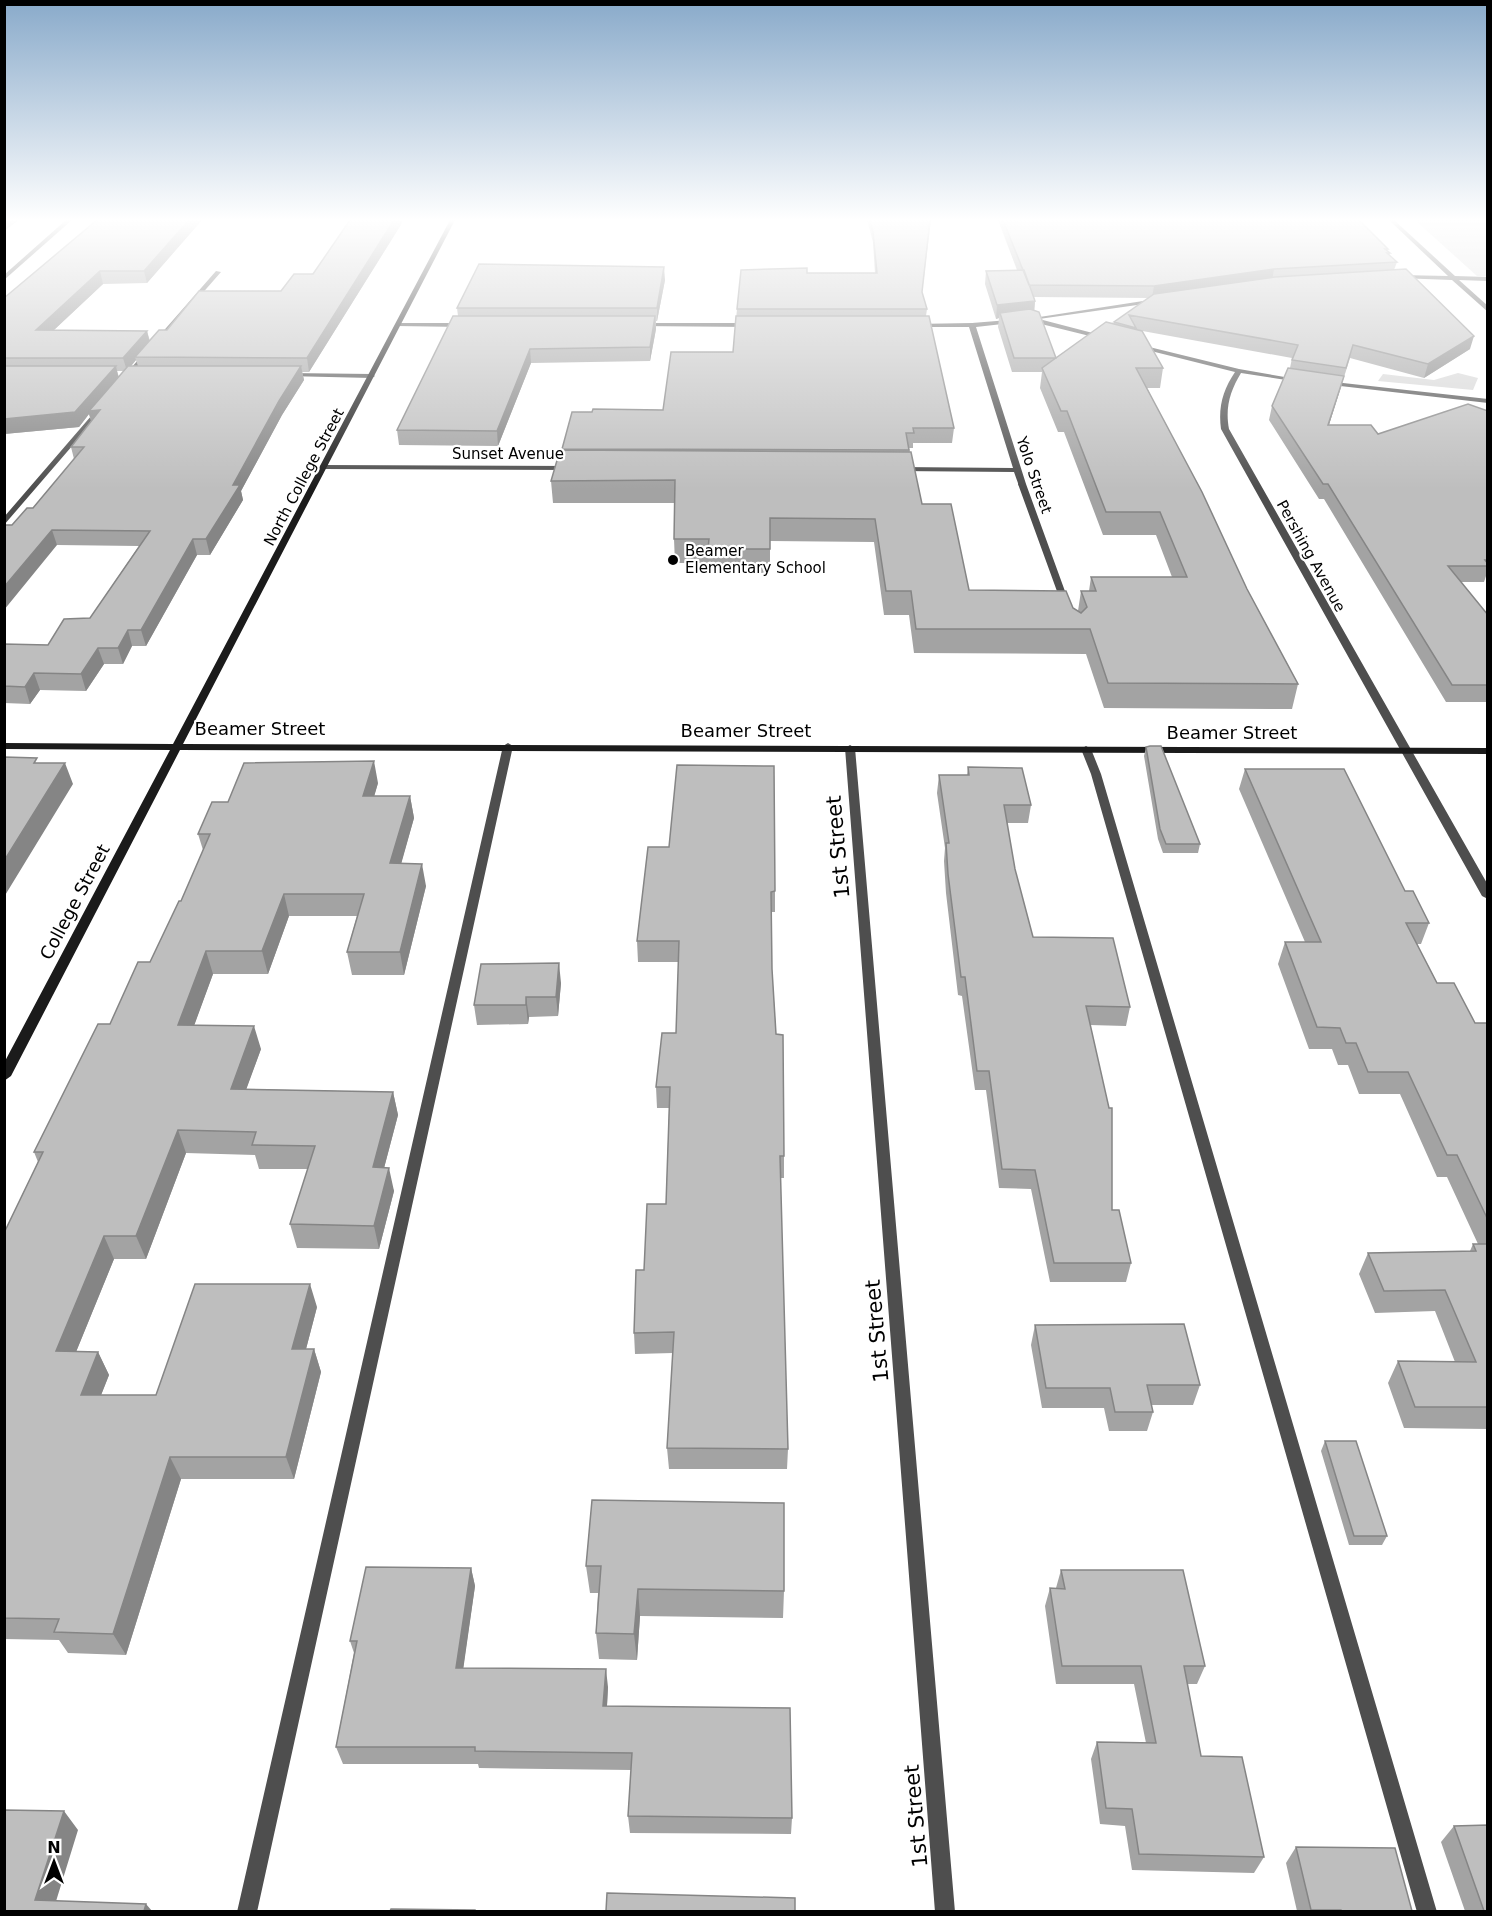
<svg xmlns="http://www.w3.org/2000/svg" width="1492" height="1916" font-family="'DejaVu Sans',sans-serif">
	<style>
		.green { fill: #d5d5d5 }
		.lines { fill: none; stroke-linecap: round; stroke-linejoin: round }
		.lane { fill: #4e4e4e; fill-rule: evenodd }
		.street { fill: #4e4e4e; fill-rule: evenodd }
		.secondary { fill: #1b1b1b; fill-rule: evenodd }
		.wall { fill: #a3a3a3; fill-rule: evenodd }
		.shaded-wall { fill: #858585 }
		.building { fill: #bebebe; stroke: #858585; stroke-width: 1.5 }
		.poi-dot { fill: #000; stroke: #fff; stroke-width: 2 }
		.labels { text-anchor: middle; stroke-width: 4.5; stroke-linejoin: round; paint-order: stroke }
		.far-street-label { font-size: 15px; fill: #000; stroke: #fff }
		.far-poi-label { font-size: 15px; fill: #000; stroke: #fff; text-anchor: start }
		.street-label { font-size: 18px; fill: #000; stroke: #fff }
		.near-street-label { font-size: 21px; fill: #000; stroke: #fff }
	</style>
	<rect width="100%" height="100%" fill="#fff"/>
	<path class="green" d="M1415,220H1487V276H1477Z
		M1458,373L1478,378L1473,390L1378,381L1383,374L1434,380Z"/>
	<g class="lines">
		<path class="lane" d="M216,271L221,272L128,378H124V376Z
			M98,408L104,409L4,525V517Z
			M1019,482L1026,484L1070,605L1069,607H1063L1062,605L1018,484Z
			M508,743L513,746L257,1912H237L503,746Z
			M1086,746L1091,749L1101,774L1437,1912H1417L1091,774L1081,749Z"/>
		<path class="street" d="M66,220H72L4,280V275Z
			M1389,220H1394L1455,276L1488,277V281L1459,280L1488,306V312L1452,280L1398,278L1400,275L1448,276Z
			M1156,299L1158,302L1039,319L1108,337L1109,338L1106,340L1029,321L976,327L1026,484L1025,486H1019L1014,472L898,471L894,469L898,467L1013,468L969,327H916L913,325L914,324L972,323L1033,318Z
			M399,323H463L466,325L463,327L397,326V324Z
			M640,323H751L754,325L751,327L638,326V324Z
			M1137,344L1239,369L1302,380L1299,382L1241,373C1230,391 1225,408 1229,429L1488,885V899L1482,896L1221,429C1218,407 1223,390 1235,372L1135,347V345Z
			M288,373L372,374L375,376L372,378L286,376V374Z
			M1325,381L1488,399V403L1323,384V382Z
			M321,465L572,466L576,468L572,470L324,469L320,467Z
			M850,745L855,748L955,1912H935L845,748Z"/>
		<path class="secondary" d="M450,220H455L183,744L1488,748V754L180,750L11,1076L4,1081V1063L170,750L4,749V743L173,744Z"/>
	</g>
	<path class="wall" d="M97,220H202L147,283L103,284L54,330L147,331L150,341L167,330L281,291L402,223L309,372H302L304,380L282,415L241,491L243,500L210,555H197L146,646H132L123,664H104L86,691L40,690L30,704L4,703V644L48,645L90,618L139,546L57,545L12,525L33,508L74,459L71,447L91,421L89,414L79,427L4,434V298ZM136,360L138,366H131ZM117,371H124L119,377Z
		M867,220H931L922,293L927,309L926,316L954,428L952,443H913V448H909L922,504L969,590L1073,608L1078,611L1081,591H1089L1091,577H1172L1156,535H1103L1064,432H1058L1040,388L1042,372H1012L998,327L999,318L996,319L985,284L986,271L1017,270L998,220H1359L1388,249L1387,251L1390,253L1389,255L1397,262L1394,270L1470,349L1424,378L1350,358L1329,425L1378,434L1488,411V576H1486L1484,582H1461L1488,615V702H1446L1324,499H1319L1269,420L1272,406L1290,368L1292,358L1137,330L1163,368L1160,388H1147L1247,589L1298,684L1292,709L1104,708L1086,654L914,653L909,615H884L874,542L770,541V573L709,572V563H675L674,539L675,503H553L551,481L562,449L592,412L663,410L733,352L737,309L807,273H875L873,242ZM1034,297L1148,298L1114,322V324L1056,358L1034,310L1035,301Z
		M665,280L657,321H656V329L650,361L531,363L498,446L399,445L397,430L458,316L457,308Z
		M1146,747L1200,844L1198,853H1163L1158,839L1144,756Z
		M968,767L1031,805L1028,823H1007L1015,869L1033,937L1130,1007L1126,1026L1090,1025L1112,1210L1131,1263L1126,1282H1050L1031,1189L999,1188L986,1090H975L962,996L958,995L946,893L944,861L945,848L937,793L939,775H967Z
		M1245,769L1405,891L1429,923L1421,944H1417L1437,983L1475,1023H1488V1429L1404,1428L1388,1383L1398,1361L1455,1362L1435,1311L1375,1313L1359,1274L1368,1253L1470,1251L1473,1244H1478L1447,1177H1437L1400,1094H1359L1348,1065H1338L1332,1049H1309L1278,964L1285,942H1305L1239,789Z
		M378,783L374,796H410L414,818L401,863L426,886L404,975H352L347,952L357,916H289L268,974H213L194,1025L261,1049L246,1089L393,1092L398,1115L384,1168L394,1191L379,1249L297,1248L290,1224L308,1169H259L255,1155L186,1153L146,1259H114L76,1352H98L109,1375L101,1395H156L317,1307L306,1349H314L321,1372L294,1479H181L126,1655L68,1653L59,1640L4,1639V1233L38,1162L34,1152L110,1024L150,962L181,901L203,850L198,834L228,802Z
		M648,847L775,891V912H771L772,969L784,1156V1178H780L788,1449L787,1469H669L667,1448L673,1353L635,1354L634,1333L644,1270L666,1204L669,1108H657L656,1087L676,1033L679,962H638L637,941Z
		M561,983L558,1016L529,1017L528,1024L477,1025L474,1005Z
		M1035,1325L1200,1385L1193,1405H1151L1153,1412L1147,1431H1109L1104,1408H1042L1031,1345Z
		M1325,1441L1387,1536L1382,1545H1349L1321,1451Z
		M592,1500L784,1591L783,1618L640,1616L637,1660L599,1659L596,1633L598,1593H590L586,1566Z
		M471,1568L475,1586L463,1668L608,1687L607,1706L792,1818L791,1834L630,1833L628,1816L631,1770L479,1768L478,1764H343L336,1747L354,1653L350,1641Z
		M1061,1570L1205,1666L1197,1684H1187L1201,1756L1264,1857L1254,1873L1132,1870L1125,1826L1100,1824L1091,1759L1097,1742L1146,1743L1134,1684H1056L1045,1606L1050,1588H1056Z
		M1454,1826L1488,1911H1465L1441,1842Z
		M1296,1847L1412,1911H1297L1286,1863Z"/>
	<path class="shaded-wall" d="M4,220H19L4,231Z
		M189,220H202L147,283L144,271Z
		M394,220H402V223L309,372L307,358Z
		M664,267L665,280L657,321V308Z
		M1274,269L1272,281L1152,298L1154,286Z
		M100,271L103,284L40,343L36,330Z
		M1035,301L1034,315L1000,313L999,318L996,319L997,305Z
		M655,316L656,329L650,361V347Z
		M147,331L150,344L135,357L136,360L127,371L123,358Z
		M1474,336L1470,349L1424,378L1428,364Z
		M530,349L531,363L498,446L497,431Z
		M116,366L119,380L100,410L93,425L89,414L79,427L4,434V419Z
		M301,366L304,380L282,415L241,491L243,500L210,555L206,539L233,485L279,401Z
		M1344,376L1340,390L1324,440L1328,425Z
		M52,530L57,545L4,610V587Z
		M193,539L197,555L146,646L141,630Z
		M128,630L132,646L123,664L118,648Z
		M98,648L104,664L86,691L81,674Z
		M34,673L40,690L30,704L25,687Z
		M374,761L378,783L368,818L363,796Z
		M65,763L73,784L4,897V861Z
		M410,796L414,818L395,886L390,863Z
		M422,864L426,886L404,975L400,952Z
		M284,894L289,916L268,974L262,951Z
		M206,951L213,974L186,1048L178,1025Z
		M559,963L561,983L558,1016L556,997Z
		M526,997L529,1017L528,1024L526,1005Z
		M254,1026L261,1049L238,1112L231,1089Z
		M393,1092L398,1115L378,1191L373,1167Z
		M178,1130L186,1153L146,1259L136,1236Z
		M389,1168L394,1191L379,1249L374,1226Z
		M104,1236L114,1259L67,1374L56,1351Z
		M310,1284L317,1307L300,1372L292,1349Z
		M314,1349L321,1372L294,1479L286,1457Z
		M98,1352L109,1375L92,1418L81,1395Z
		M170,1457L181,1479L126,1655L113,1634Z
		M471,1568L475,1586L461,1685L456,1668Z
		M638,1589L640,1616L637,1660L634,1634Z
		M606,1669L608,1687L606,1723L603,1706Z
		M64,1811L78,1830L53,1911L35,1900Z
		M146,1904L152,1911H144Z"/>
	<path class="building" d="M97,220H189L144,271H100L36,330L147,331L123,358H4V298Z
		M350,220H394L307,358L135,357L159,330H167L199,291H281L294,274H313Z
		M870,220H930L922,292L927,309H737L741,270L807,268V273H877L873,232Z
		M1003,220H1359L1388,249H1385L1390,253H1387L1397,262L1274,269L1154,286L1029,285Z
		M479,264L664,267L657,308H457Z
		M1406,269L1474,336L1428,364L1353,345L1346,368L1292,360L1298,345L1129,315L1136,328L1114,322L1154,294L1275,277Z
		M1024,270L1035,301L997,305L986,271Z
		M1030,309L1039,312L1056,358H1014L1000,313Z
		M453,316H655L650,347L530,349L497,431L397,430Z
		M736,316H929L954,428H913L914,433H906L909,450L562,449L572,412H592L593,409L663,410L671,352H733Z
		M1106,322L1142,331L1163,368H1136L1202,492L1247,589L1298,684L1108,683L1090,629H916L911,591H886L875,519L770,518V549H708L709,539H674L675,480L551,481L560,450L911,452L922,504H951L969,590L1066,591L1073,608L1081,613L1087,607L1081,591H1096L1091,577H1187L1160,512H1106L1067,411H1061L1042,368Z
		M4,366H116L75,412L4,419Z
		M128,366H301L279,401L233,485H240L206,539H193L141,630H128L118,648H98L81,674L34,673L25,687L4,686V644L48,645L64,619L90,618L150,531L52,530L4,587V525H12L27,508H33L84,447H71L100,410L89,411Z
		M1288,368L1344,376L1328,425H1371L1378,434L1468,404L1488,411V560H1485L1488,564V566H1448L1488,615V685H1452L1328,484H1323L1272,406Z
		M1150,746H1161L1200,844H1166L1160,829L1146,747Z
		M4,757L37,758L34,763H65L4,861Z
		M374,761L363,796H410L390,863L422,864L400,952H347L364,894H284L262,951H206L178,1025L254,1026L231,1089L393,1092L373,1167L389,1168L374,1226L290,1224L315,1146L252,1145L256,1132L178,1130L136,1236H104L56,1351L98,1352L81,1395H156L195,1284H310L292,1349H314L286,1457H170L113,1634L54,1632L59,1619L4,1618V1233L43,1152H34L98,1024H110L138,962H150L179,901H181L210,834H198L212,802H228L244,763Z
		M677,765L774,766L775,891L771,892L772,969L776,1034L783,1035L784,1156H780L788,1449L667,1448L674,1332L634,1333L636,1270H644L647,1204H666L670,1087H656L662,1033H676L679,941H637L648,847H669Z
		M968,767L1022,768L1031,805H1004L1015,869L1033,937L1113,938L1130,1007L1086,1006L1109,1108H1112V1210H1119L1131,1263H1054L1035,1170L1002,1169L989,1071H977L965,977H961L948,874L946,843H949L939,775H969Z
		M1245,769H1344L1405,891H1413L1429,923H1406L1437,983H1454L1475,1023H1488V1220L1457,1155H1447L1408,1072H1368L1356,1043H1346L1340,1028L1317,1027L1285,942H1321Z
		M559,963L556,997H526V1005H474L481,964Z
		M1473,1244H1488V1407H1415L1398,1361L1476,1362L1445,1290L1384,1291L1368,1253L1476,1251Z
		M1184,1324L1200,1385H1147L1153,1412H1115L1110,1388H1046L1035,1325Z
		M1325,1441H1356L1387,1536H1354Z
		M592,1500L784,1503V1591L638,1589L634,1634L596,1633L601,1566H586Z
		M366,1567L471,1568L456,1668L606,1669L603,1706L790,1708L792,1818L628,1816L632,1753L475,1751V1747H336L357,1641H350Z
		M1061,1570H1183L1205,1666H1184L1201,1756L1242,1757L1264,1857L1139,1854L1132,1809L1106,1808L1097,1742L1156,1743L1141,1666H1062L1050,1588L1065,1589Z
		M4,1810L64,1811L35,1900L146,1904L144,1911H4Z
		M1488,1825V1911H1484L1454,1826Z
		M1296,1847L1395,1848L1412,1911H1342L1341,1910H1311Z
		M607,1893L795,1898V1911H606Z
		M391,1909L475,1910V1911H390Z"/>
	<linearGradient id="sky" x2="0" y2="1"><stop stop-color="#89aaca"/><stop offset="0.45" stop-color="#fff"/><stop offset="1" stop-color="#fff" stop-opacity="0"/></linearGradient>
	<rect width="1492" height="489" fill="url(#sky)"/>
	<circle class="poi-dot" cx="673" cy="560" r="6"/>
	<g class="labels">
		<g class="far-street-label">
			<text x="508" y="459">Sunset Avenue</text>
			<text transform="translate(1034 475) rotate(71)" y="5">Yolo Street</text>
			<text transform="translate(304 477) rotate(-62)" y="5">North College Street</text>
			<text transform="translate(1311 556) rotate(61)" y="5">Pershing Avenue</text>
		</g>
		<g class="far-poi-label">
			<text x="685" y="556">Beamer<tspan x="685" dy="17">Elementary School</tspan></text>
		</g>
		<g class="street-label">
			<text x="260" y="735">Beamer Street</text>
			<text x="746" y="737">Beamer Street</text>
			<text x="1232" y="739">Beamer Street</text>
			<text transform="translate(75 902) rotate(-62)" y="6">College Street</text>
		</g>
		<g class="near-street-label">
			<text transform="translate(838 847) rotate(-95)" y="7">1st Street</text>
			<text transform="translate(877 1331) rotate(-95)" y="7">1st Street</text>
			<text transform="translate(916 1816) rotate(-95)" y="7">1st Street</text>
		</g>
	</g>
	<rect width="1492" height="1916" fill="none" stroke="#000000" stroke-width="12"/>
	<g transform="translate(54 1862)" stroke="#ffffff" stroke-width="4.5" paint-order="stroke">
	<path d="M0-4.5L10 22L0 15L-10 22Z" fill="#000000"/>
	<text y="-9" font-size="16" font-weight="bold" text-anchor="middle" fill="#000000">N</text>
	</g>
</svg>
